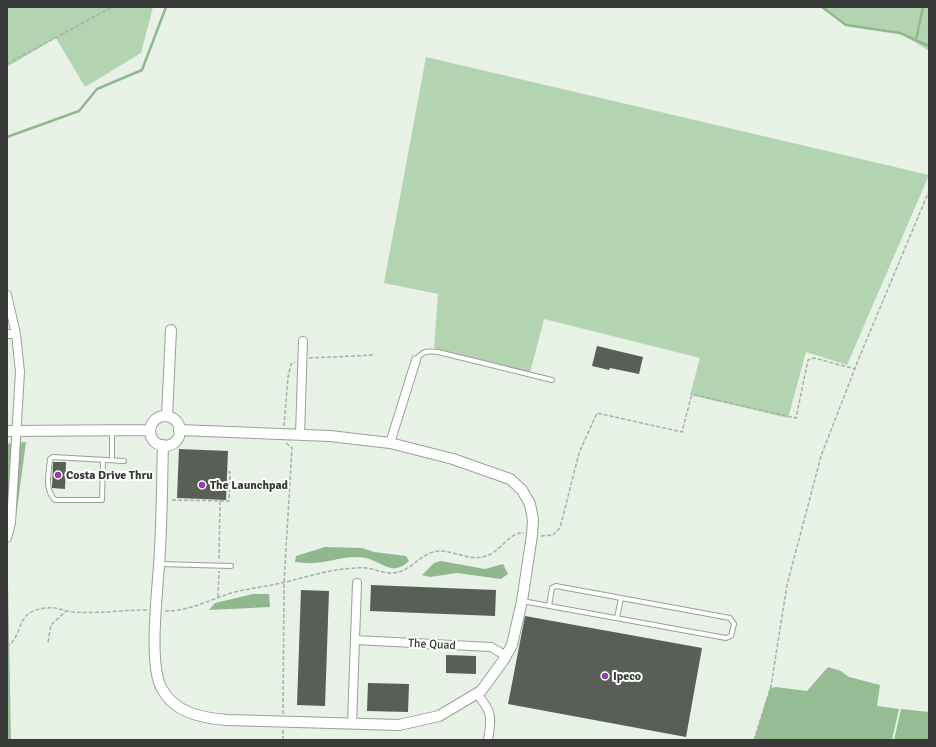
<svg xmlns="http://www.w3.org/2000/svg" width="936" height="747" font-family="Signika,sans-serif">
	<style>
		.green { fill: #b3d4b0 }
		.forest { fill: #96bc93 }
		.water { fill: #91b78e }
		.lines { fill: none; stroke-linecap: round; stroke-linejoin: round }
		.stream { stroke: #91b78e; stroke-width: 2.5 }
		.building { fill: #575f56 }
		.service-casing { stroke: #98a197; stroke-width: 6 }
		.minor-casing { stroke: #98a197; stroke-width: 10 }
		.tertiary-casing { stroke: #98a197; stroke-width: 12 }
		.path { stroke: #a8b0a7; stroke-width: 1.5; stroke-dasharray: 4 2; stroke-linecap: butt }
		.service { stroke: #fff; stroke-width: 4 }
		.minor { stroke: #fff; stroke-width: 8 }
		.tertiary { stroke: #fff; stroke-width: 10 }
		.poi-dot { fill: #943eab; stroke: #fff; stroke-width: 1.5 }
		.labels { text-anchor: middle; stroke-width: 4; stroke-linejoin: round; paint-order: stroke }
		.poi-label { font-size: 12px; font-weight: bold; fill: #373a36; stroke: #fff; text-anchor: start }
		.street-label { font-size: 12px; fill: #373a36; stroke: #fff }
	</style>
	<rect width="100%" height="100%" fill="#e7f1e6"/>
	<path class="green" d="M7,7H153L141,53L85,87L56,38L7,67Z
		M822,7H929V51L900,33L846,25Z
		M426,57L929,175L847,365L806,352L788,418L690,395L700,358L544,319L530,373L434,348L438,294L384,283Z"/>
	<path class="forest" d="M26,442L16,517L7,525V444Z
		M7,582L8,583L11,740H7Z
		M828,667L841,671L849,677L880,685L877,706L899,709L892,740H754L770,688L776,687L807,691Z
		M901,709L929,712V740H894Z"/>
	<path class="water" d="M325,547L362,548L374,552L406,556L409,561C392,577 383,562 366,558C348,554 332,562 314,563C308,564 301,562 295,562L296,556Z
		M441,561L485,569L503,564L508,574L501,579L457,573L430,577L422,575L434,563Z
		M253,594H269L270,607L209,610L215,603Z"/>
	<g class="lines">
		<path class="stream" d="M822,7L846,25L900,33L929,46
			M916,40L923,7
			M7,137L79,111L97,89L142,70L166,7"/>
	</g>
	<path class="building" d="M597,346L643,357L639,374L610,368L609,370L592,366Z
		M179,449L228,451L226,500L177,498Z
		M53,462H66L65,489L52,488Z
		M371,585L496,590L495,616L370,611Z
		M301,590L329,591L325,706L297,705Z
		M525,616L702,648L686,737L508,704Z
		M446,655L476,656V674L446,673Z
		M368,683L409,684L408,712L367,711Z"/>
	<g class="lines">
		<defs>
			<path id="service" d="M416,360C423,350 427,351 438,352L552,380
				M112,430V460
				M103,460L102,500H55C44,489 49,473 50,459L53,457L124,461
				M160,564L231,566
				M522,601L726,638L731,636L734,624L730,618L556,586L552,588L549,606
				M617,618L621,598"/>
			<path id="minor" d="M7,295L16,334H7
				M300,435L303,341
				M390,443L416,360
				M7,538L11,523L20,372L16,334
				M355,640L491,647L506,656
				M477,694C492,711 492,718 488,740
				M352,724L357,583"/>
			<path id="tertiary" d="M167,416L171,330
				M150 431a15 15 0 1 1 30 0a15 15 0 1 1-30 0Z
				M7,431L150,430
				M163,445C162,480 162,515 160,549C159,582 147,663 162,689C175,713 202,718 227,720L399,725L439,716L481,691L503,661L512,645L522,601L532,535L533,520L530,504L522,490L510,479L453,459L390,443L330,436L179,430"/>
		</defs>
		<use href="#service" class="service-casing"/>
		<use href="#minor" class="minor-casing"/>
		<use href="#tertiary" class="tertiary-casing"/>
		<path class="path" d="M7,64L112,7
			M309,358L375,355
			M284,426L288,377L291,364L295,362
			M172,500L229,501L230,472H227
			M541,536L553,535L560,528L579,453L597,413L682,432L691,397L695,395L796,418L808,360L814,358L855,369
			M219,559L220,501
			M218,597L219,571
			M165,611C192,611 210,599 235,592C252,588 269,586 286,582C302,578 319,573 336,570C345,569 357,567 366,568C375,569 385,574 393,573C413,571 419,553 439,551C453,550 472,563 489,555C501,550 511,531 524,533
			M48,642L51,625L66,611
			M7,647C20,637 18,623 28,614C34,609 48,607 55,608C61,609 67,612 73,612C98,614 123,610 148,610
			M7,708L8,740
			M283,714L284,582L292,448L286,443
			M283,740V730
			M754,740L771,686L787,585L821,456L859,358L929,191"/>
		<use href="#service" class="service"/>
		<use href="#minor" class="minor"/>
		<use href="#tertiary" class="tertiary"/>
	</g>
	<g class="poi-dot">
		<circle cx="58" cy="475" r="4"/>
		<circle cx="202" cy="485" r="4"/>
		<circle cx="605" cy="676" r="4"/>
	</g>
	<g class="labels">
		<g class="poi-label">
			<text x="66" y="479">Costa Drive Thru</text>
			<text x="210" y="489">The Launchpad</text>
			<text x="613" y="680">Ipeco</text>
		</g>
		<g class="street-label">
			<text transform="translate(432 644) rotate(3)" y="4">The Quad</text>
		</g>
	</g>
	<rect width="936" height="747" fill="none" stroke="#373a36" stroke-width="16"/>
</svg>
